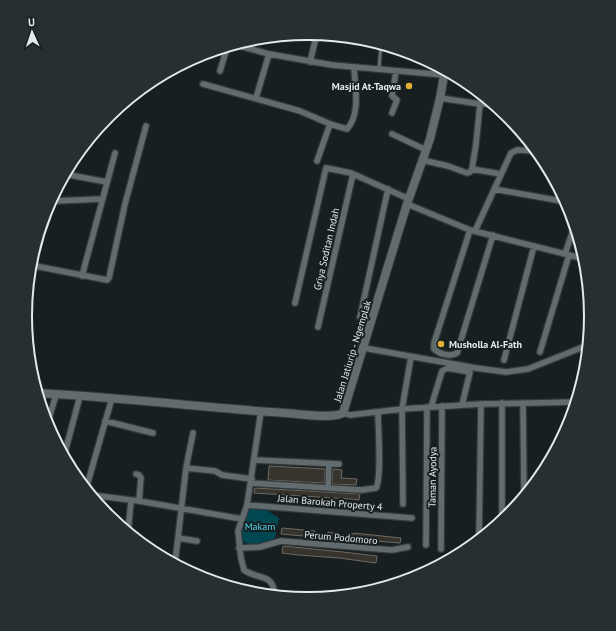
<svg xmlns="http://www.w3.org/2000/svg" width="616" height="631" font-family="'PT Sans',sans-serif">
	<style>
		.green { fill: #004851 }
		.building { fill: #37332d; stroke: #6e6a62 }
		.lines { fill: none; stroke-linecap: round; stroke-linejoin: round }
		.lane-casing { stroke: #343a3c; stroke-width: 5 }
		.street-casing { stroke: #343a3c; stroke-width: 8 }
		.secondary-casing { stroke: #343a3c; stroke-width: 10 }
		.lane { stroke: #626c6e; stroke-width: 3 }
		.street { stroke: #626c6e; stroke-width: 5.5 }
		.secondary { stroke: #626c6e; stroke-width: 8 }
		.poi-dot { fill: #e1af34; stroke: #171f21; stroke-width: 1.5 }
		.labels { text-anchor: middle; stroke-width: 4; stroke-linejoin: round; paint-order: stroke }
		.poi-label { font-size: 10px; font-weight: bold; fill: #e4eaeb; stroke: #171f21; text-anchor: end }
		.street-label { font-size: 10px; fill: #e4eaeb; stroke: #171f21 }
		.park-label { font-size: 10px; fill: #55d8ec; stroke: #171f21 }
		.rim { fill: none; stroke: #e4eaeb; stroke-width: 2 }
	</style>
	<rect width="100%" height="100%" fill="#171f21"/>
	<path class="green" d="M250,508L265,509L279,518L275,538C264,545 254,545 242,542C240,530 243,518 250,508Z"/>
	<path class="building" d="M269,466L325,469L324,483L268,480Z
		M333,469L342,470L341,478L357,479L356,485L332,484Z
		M255,488L360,494L359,500L350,499L254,493Z
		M282,528L315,531L314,537L281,534Z
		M328,532L344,535L343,541L327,539Z
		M354,533L401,538L400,543L348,539L349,534H354Z
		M283,546L343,552L377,556L376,563L339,558L298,555L282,553Z"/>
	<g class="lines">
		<defs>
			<path id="lane" d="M379,69L381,43"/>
			<path id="street" d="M232,44L269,54L332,65L444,75
				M310,62L317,33
				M220,71L228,45
				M203,84L300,111L330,124
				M256,98L269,54
				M440,98L480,104H494
				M392,113L397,100L392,96L396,71
				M392,134L426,150
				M422,160L448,166L467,173L470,172L472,169L476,144L480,104
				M317,161L330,124L347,129C361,114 355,86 354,68
				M472,169L501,174
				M64,174L107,182
				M494,189L567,202
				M49,203L54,201L102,199
				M407,204L470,230L585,259
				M470,230L434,343V349C439,354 450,357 457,353L493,235
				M475,231L511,153L517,150L537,151
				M565,254L575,224
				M30,265L107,280L109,278L125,204L146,126
				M82,276L115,153
				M295,303L326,168L351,173L409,199
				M360,317L388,189
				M318,327L353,174
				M364,348L476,368L506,372L528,369L588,345
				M540,352L569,255
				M504,360L534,246
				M502,403V521
				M523,403L524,497
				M431,407L442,371L447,368L470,372L462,405
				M261,411L247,505L238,531L241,558L244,570C257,580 273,572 275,595
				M343,413L350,415L402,409L481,404L576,402
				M105,421L153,433
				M47,425L56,395
				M64,456L80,396
				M255,460L339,464
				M186,468L193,433
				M136,474L139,475L141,478L139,501
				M251,483L362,490L376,488C382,478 378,426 378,412
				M328,487L329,464
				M86,489L112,398
				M91,495L139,501L242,519
				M403,504L402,409L411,357
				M247,505L412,518
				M128,532L131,501
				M178,538L197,541
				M479,540L481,404
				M426,545L427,407
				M239,548L260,547L281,541L392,550L408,547
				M441,549L442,406
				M175,564L186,468L215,471L222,475L252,479"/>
			<path id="secondary" d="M37,393C121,397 203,408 286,413C300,414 333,419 343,413L407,204L430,139L440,98L445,70"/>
		</defs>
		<use href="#lane" class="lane-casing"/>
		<use href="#street" class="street-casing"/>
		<use href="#secondary" class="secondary-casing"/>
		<use href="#lane" class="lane"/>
		<use href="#street" class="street"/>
		<use href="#secondary" class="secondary"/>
	</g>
	<g class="poi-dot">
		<circle cx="409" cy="86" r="4"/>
		<circle cx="441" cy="344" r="4"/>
	</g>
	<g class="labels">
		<g class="poi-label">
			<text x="401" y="90">Masjid At-Taqwa</text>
			<text x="449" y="348" text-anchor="start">Musholla Al-Fath</text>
		</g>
		<g class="street-label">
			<text transform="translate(326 249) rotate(-77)" y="4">Griya Soditan Indah</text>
			<text transform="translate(352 351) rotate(-73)" y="4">Jalan Jatiurip - Ngemplak</text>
			<text transform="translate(432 477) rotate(-89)" y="4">Taman Ayodya</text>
			<text transform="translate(330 502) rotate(5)" y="4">Jalan Barokah Property 4</text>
			<text transform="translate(341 537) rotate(5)" y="4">Perum Podomoro</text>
		</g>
		<g class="park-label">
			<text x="260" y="530">Makam</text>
		</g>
	</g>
	<path d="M0 0H616V631H0ZM32 316a276 276 0 1 1 552 0a276 276 0 1 1-552 0Z" fill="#272f31" fill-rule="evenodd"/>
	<path class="rim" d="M32 316a276 276 0 1 1 552 0a276 276 0 1 1-552 0Z"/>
	<g transform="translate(32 32) rotate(357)" stroke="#171f21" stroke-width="3" paint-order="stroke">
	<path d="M0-3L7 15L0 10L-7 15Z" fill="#e4eaeb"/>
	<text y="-6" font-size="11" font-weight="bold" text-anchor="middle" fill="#e4eaeb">U</text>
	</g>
</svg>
